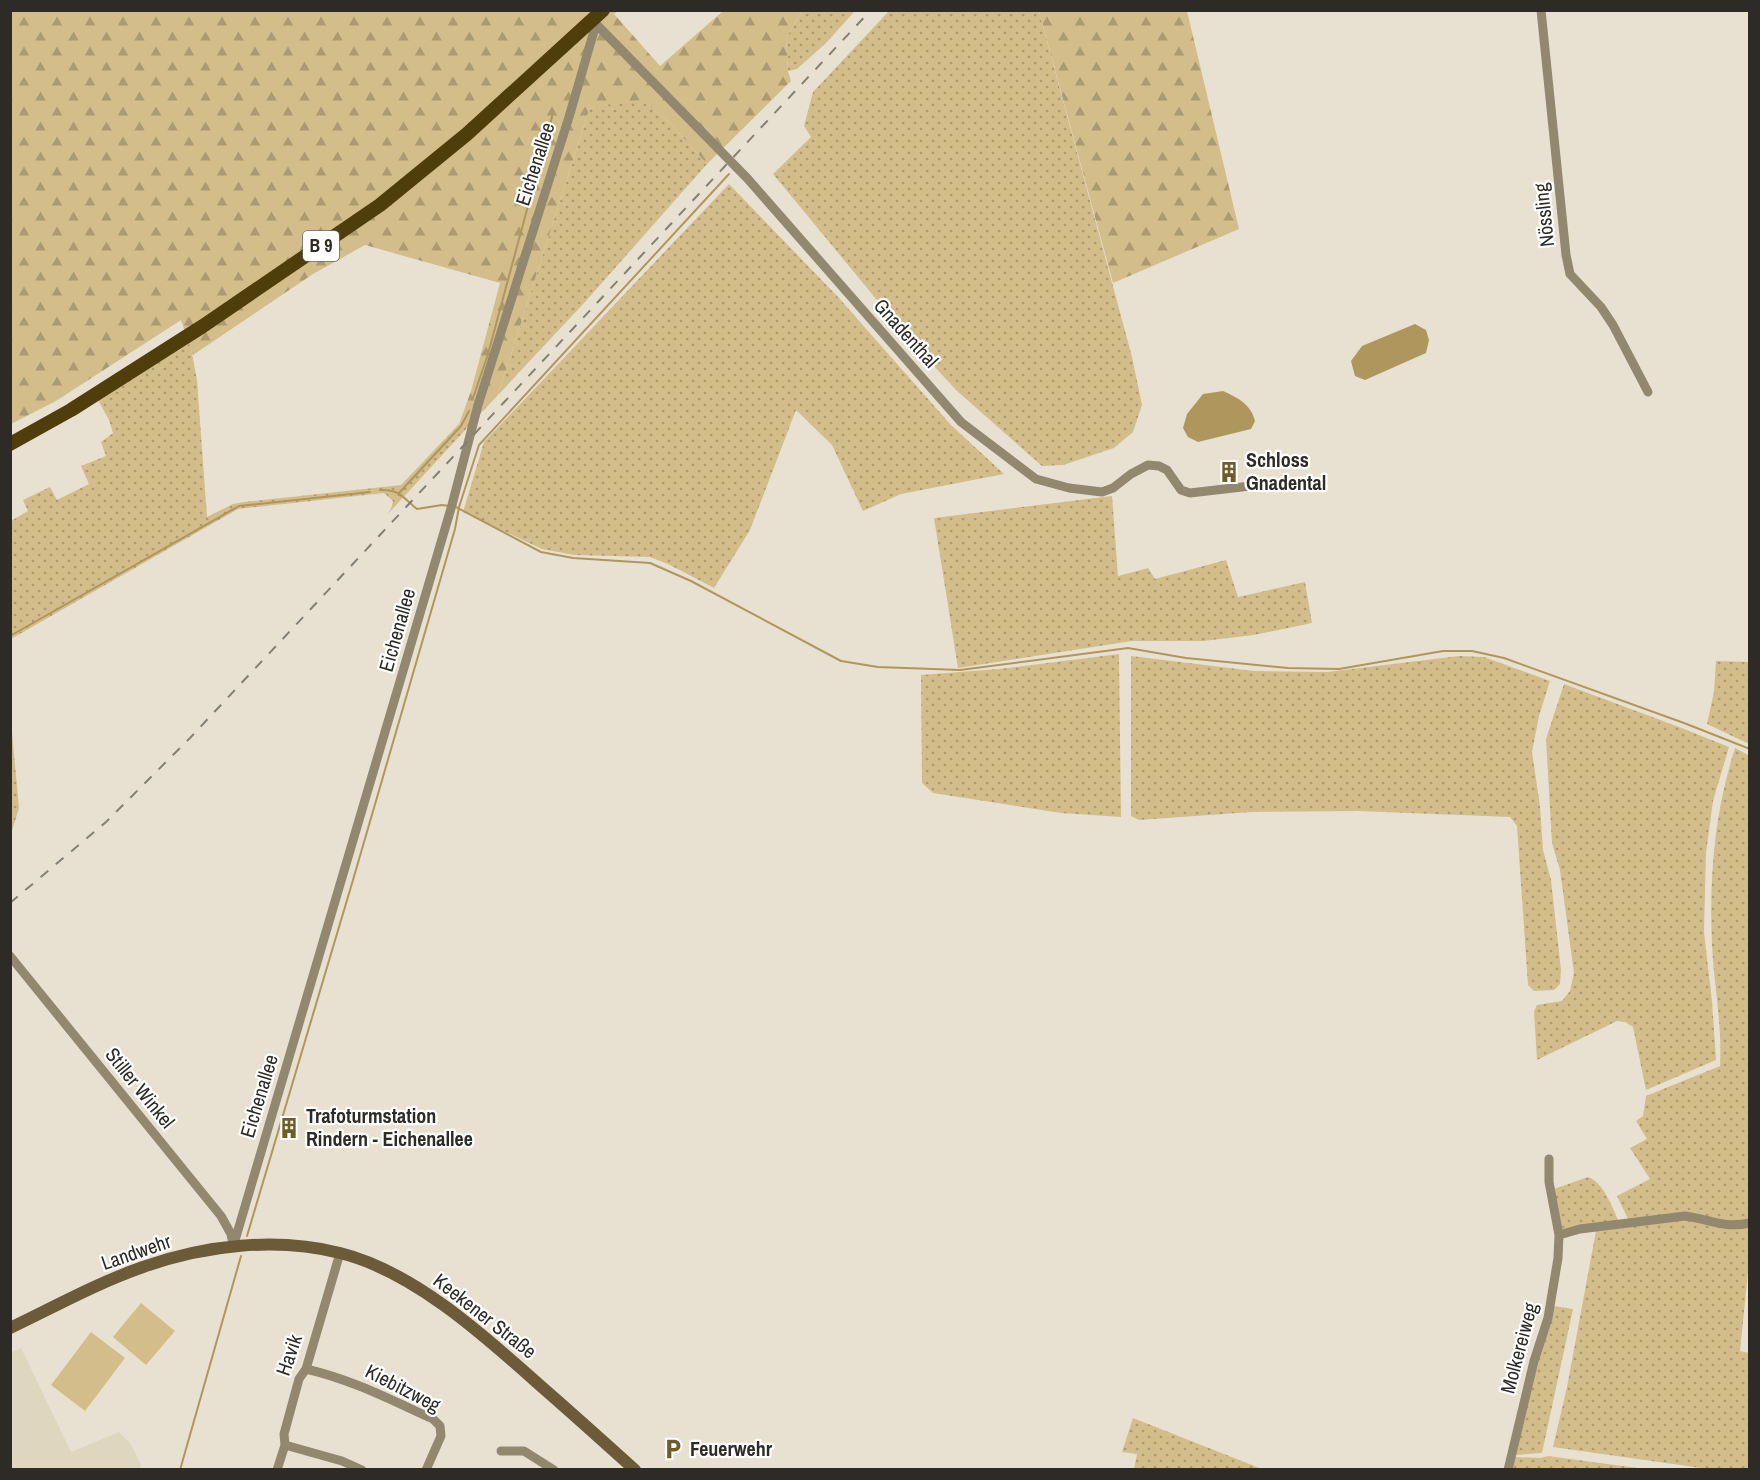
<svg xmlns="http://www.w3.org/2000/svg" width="1760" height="1480" font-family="'Archivo Narrow',sans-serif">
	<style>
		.built { fill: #dfd6c0 }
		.green { fill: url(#green-dots) }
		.forest { fill: url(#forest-firs) }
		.pitch { fill: #d3bd8b }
		.water { fill: #af965d }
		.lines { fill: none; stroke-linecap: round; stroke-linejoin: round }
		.stream { stroke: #af965d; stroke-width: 2 }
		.minor { stroke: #92876f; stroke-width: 9 }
		.secondary { stroke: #6b5b38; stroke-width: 12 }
		.primary { stroke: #503d0c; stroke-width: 14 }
		.rail { stroke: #847f76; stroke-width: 2; stroke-dasharray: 10 10; stroke-linecap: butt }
		.labels { text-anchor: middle; stroke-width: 4.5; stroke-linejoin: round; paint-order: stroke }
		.shield { fill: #fff; stroke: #6d6b67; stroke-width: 1.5 }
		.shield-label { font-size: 18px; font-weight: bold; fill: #2e2b26 }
		.street-label { font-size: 20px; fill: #2e2b26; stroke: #fff }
		.poi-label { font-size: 20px; font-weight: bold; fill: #2e2b26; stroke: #fff; text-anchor: start }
	</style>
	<defs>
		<pattern id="green-dots" width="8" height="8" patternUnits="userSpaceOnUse" patternTransform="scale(1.5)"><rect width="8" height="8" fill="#d3bd8b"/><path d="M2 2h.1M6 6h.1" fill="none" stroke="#ac9a71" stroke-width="1.8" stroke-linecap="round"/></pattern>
		<pattern id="forest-firs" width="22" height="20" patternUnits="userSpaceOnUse" patternTransform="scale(1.5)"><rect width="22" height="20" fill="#d3bd8b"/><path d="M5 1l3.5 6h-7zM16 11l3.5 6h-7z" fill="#ac9a71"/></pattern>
	</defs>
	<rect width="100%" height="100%" fill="#e8e1d2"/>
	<path class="built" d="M21,1348L71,1452L119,1432L131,1444L141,1466L140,1469H11V1353Z"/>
	<path class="green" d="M802,11H855L826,43L797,69L788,71L786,38Z
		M889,11H1039L1132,357L1142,405L1133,432L1114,448L1063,465L1042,466L956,390L910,340L773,174L811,137L804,126L813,92Z
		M640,99L668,121L707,164L585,302L498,395L590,107Z
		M729,184L838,297L951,425L1004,474L901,494L863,511L832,445L796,410L750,530L714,588L668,564L650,557L574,555L542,549L463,512L484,442Z
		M190,343L197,380L207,517L233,504L244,502L401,485L459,424L468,427L387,515L391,509L393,501L384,493L238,509L11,639V521L28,511L23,500L50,487L57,500L89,484L81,466L106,456L101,442L113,433L109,420L98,400Z
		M1112,496L1118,576L1148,568L1155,579L1226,560L1238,597L1305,582L1312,623L1254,635L1203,641H1132L958,668L934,518Z
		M1119,654L1121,817L1061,813L933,793L922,783L921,675L999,669Z
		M1131,656L1254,671L1327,672L1459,656L1484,657L1550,681L1539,716L1532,752L1540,806L1543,850L1551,880L1561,970L1560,984L1554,990L1534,991L1528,985L1517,826L1510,817L1358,811L1252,812L1139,820L1131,816Z
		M1716,661L1749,662V744L1707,724L1714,692Z
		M1564,684L1679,727L1729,747L1713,801L1706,853L1704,932L1712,1001L1716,1060L1646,1090L1633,1027L1625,1022L1617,1021L1537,1060L1534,1011L1537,1005L1562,1001L1570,991L1574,973L1560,870L1552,843L1546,739Z
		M11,721L19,808L11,834H10Z
		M1735,748L1750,756L1749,1220L1735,1224L1703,1216L1629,1221L1617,1196L1650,1179L1630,1148L1647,1139L1636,1121L1643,1116L1646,1096L1720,1066C1722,1030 1716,996 1713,961C1708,889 1713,816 1735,748Z
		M1588,1177C1604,1183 1612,1207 1619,1222L1563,1232L1554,1189Z
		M1686,1218L1725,1229L1749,1228V1263L1740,1351L1749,1353V1469H1708L1553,1447L1567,1387L1596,1231Z
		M1554,1306L1573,1309L1542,1453L1515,1455L1534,1372Z
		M1133,1418L1262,1469H1134L1137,1454L1122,1452Z
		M1548,1456L1645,1469L1512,1470L1515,1457L1541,1458Z"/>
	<path class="forest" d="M11,11H618L614,14L660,66L723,11H802L786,38L788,71L791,81L707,164L668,121L641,100L590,107L498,395L468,427L459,424L471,391L500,283L365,245L313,274L193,355L181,320L56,401L11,424Z
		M1039,11H1187L1239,229L1113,283Z"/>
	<path class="pitch" d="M141,1303L175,1331L146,1365L113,1337Z
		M91,1332L125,1358L85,1411L51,1385Z"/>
	<path class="water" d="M1415,324L1426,330L1429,340L1426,353L1365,380L1355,376L1351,361L1362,346Z
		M1223,391C1238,398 1251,404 1255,421L1251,429L1198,442L1188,437L1183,428L1187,414L1203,394Z"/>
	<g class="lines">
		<path class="stream" d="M473,398L488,354L553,113
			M380,490C400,489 403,498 417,509L442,505L449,506
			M399,493L461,426L469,411
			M454,506L541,552L573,558L650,563L691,581L841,661L878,667L960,670L1128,648L1186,658L1288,668L1339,669L1443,651H1472L1504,658L1684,723L1750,749
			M10,636L239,506L370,492
			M247,1236L353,880L455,529L459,507L479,445L729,174
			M180,1470L241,1256"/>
		<path class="minor" d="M1541,10L1566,255L1570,274L1601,307L1613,325L1648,392
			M594,22L747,178L961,422L1036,479L1069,488L1102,492L1113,488L1131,474L1148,465L1159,466L1167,470L1181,490L1190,493L1259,485
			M10,956L221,1216L231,1234L233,1244
			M1559,1235L1580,1229L1685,1216C1709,1219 1724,1229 1750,1223
			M233,1247L452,505L478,405L569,117L596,24
			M306,1369C353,1380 389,1399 433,1419L440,1426L441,1436L426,1470
			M285,1445L342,1461L362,1470
			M501,1451H524L554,1470
			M277,1470L285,1445L284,1434L299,1379L306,1369L340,1253
			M1508,1470L1534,1361L1548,1318L1558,1258L1559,1235L1549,1182V1159"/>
		<path class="secondary" d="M10,1328C54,1307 97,1283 143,1267C205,1245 276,1237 340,1253C414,1271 487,1338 543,1388C574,1415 604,1442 635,1470"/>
		<path class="primary" d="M10,444L71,410L203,326L380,205L467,134L603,10"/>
		<path class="rail" d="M10,903L106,822L190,738L871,10"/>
	</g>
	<defs>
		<symbol id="building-bare" viewBox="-9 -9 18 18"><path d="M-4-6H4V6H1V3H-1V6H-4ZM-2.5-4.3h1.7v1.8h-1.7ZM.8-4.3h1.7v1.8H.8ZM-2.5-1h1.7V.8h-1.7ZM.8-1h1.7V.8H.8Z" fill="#705b2a" stroke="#fff" stroke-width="2.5" paint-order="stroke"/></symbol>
		<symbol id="parking-bare" viewBox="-9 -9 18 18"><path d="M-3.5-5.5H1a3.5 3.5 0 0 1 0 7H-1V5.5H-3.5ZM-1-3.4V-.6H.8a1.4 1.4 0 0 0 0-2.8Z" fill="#705b2a" stroke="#fff" stroke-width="2.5" paint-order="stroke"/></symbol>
	</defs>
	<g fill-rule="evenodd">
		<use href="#building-bare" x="1214" y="457" width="30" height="30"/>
		<use href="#building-bare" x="274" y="1113" width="30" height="30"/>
		<use href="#parking-bare" x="658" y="1434" width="30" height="30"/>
	</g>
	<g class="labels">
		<rect class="shield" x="303" y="231" width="36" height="30" rx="4.5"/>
		<g class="shield-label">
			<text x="321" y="252">B 9</text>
		</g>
		<g class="street-label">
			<text transform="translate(535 164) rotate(-72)" y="7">Eichenallee</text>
			<text transform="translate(1544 215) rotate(-96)" y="7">Nössling</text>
			<text transform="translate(906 333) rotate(48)" y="7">Gnadenthal</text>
			<text transform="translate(397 630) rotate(-74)" y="7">Eichenallee</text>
			<text transform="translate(140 1088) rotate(51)" y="7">Stiller Winkel</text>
			<text transform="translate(259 1096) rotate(-73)" y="7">Eichenallee</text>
			<text transform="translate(136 1252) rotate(-19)" y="7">Landwehr</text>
			<text transform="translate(485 1316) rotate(38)" y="7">Keekener Straße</text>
			<text transform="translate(1519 1348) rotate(-75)" y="7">Molkereiweg</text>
			<text transform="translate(289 1355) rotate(-71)" y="7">Havik</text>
			<text transform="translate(403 1388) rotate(27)" y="7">Kiebitzweg</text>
		</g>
		<g class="poi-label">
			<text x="1246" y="467">Schloss<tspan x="1246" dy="23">Gnadental</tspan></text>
			<text x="306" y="1123">Trafoturmstation<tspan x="306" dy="23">Rindern - Eichenallee</tspan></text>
			<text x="690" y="1456">Feuerwehr</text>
		</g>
	</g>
	<rect width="1760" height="1480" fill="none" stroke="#2e2b26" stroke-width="24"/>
</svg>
